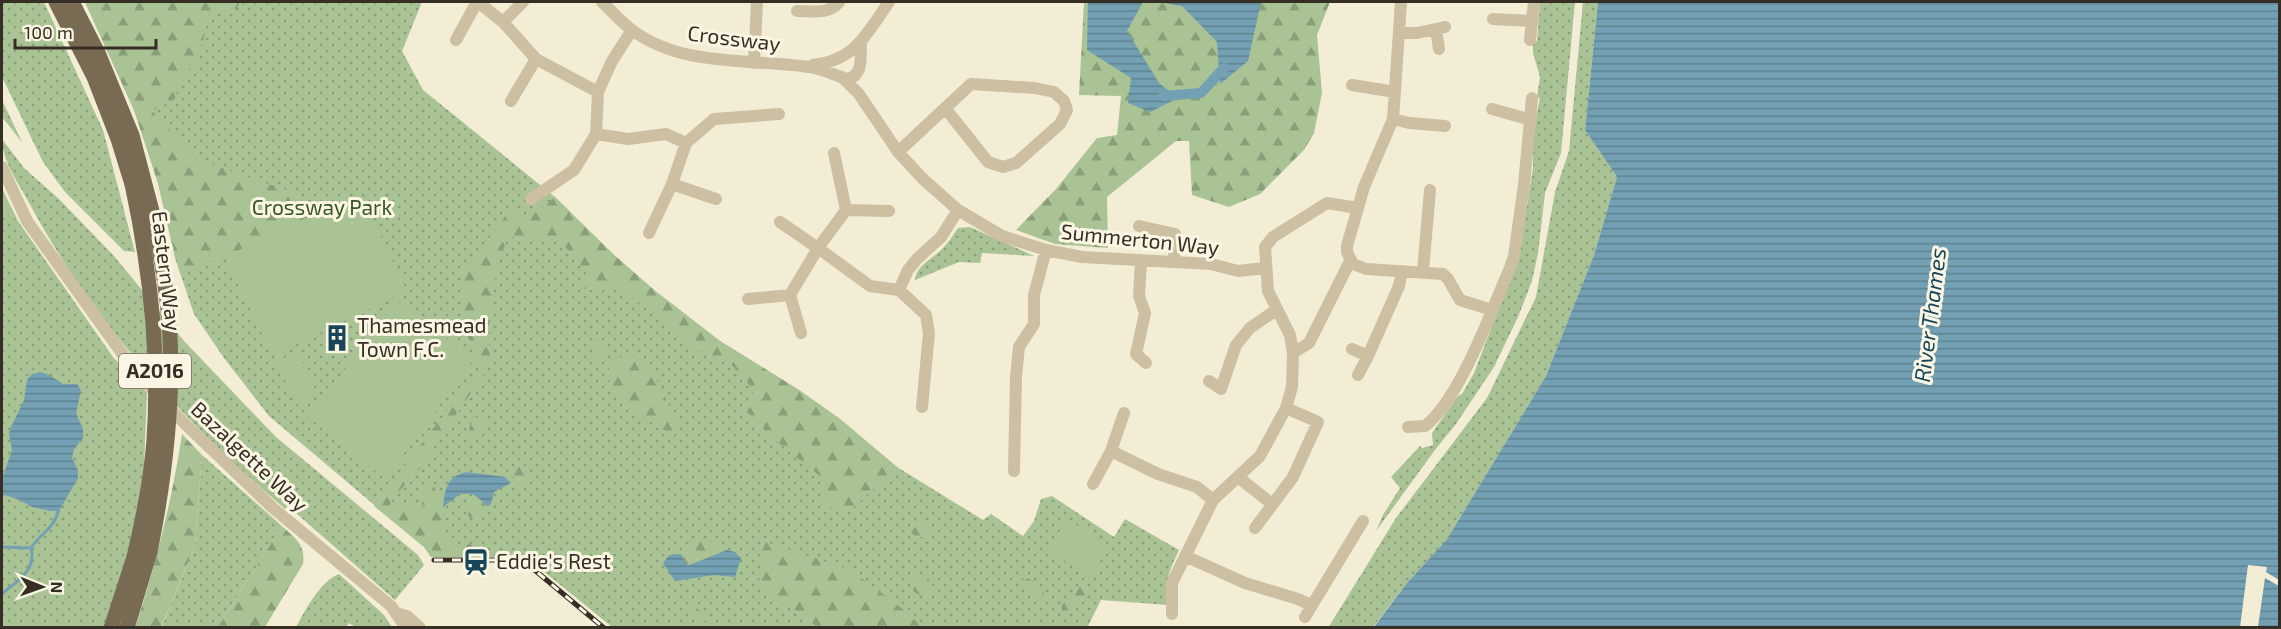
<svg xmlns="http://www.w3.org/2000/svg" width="2281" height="629" font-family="'Exo 2',sans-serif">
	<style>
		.grass { fill: url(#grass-dots) }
		.forest { fill: url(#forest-firs) }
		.pitch { fill: #a9c395 }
		.water { fill: url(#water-rules) }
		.pier { fill: #f3edd6 }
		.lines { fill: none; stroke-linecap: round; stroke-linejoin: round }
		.stream { stroke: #73a0b3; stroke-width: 3 }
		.canal { stroke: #73a0b3; stroke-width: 10 }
		.minor { stroke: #ccbfa2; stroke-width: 12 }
		.major { stroke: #796a54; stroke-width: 15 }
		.rail-casing { stroke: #362e25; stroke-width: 5 }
		.rail { stroke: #fbf6e3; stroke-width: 3; stroke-dasharray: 9; stroke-linecap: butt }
		.major-bridge { stroke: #796a54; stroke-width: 15 }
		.labels { text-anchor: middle; stroke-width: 6; stroke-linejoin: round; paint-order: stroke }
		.shield { fill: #fbf6e3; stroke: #716a5e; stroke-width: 1.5 }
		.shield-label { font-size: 20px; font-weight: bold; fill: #362e25 }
		.street-label { font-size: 21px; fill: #362e25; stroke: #fbf6e3 }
		.park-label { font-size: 21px; fill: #395626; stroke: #fbf6e3 }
		.poi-label { font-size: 21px; fill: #362e25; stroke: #fbf6e3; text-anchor: start }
		.water-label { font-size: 22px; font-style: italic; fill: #17465b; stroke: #fbf6e3 }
	</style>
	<defs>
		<pattern id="grass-dots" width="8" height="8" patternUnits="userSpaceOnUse" patternTransform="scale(1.5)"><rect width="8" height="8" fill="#a9c395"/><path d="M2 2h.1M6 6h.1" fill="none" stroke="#8a9f79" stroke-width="1.8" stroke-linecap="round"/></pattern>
		<pattern id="forest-firs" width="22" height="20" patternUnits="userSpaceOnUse" patternTransform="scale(1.5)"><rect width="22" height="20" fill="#a9c395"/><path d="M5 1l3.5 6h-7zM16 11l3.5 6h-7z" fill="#8a9f79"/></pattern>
		<pattern id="water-rules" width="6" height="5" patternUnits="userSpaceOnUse" patternTransform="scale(1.5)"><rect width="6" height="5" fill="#73a0b3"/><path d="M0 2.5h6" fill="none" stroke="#5f8391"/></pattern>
	</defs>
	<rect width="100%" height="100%" fill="#f3edd6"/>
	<path class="grass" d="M2,2H44L103,130L135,252L124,251L65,192L43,162L2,77Z
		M85,2H422L402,51L423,90L555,197L613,254L654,290L720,341L799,390L840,419L897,467L983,520L991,514L1023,536L1034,521L1041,499L1052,496L1114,537L1125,519L1179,550C1170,569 1163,584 1168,605L1101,600L1087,628L612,627L526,557H431L424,547L269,416L224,358L194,314L175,258L158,183L134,110Z
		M1540,2H1575L1561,153L1545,193L1538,253L1532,281L1518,317L1494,367L1456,424L1435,450L1376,531L1383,515L1400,488L1391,477L1420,446L1422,448L1433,445L1432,433L1458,396L1462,394L1474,373L1519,256L1533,168V132L1540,98L1537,97L1540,77L1533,53V42L1537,41Z
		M1583,2H1598L1585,130L1617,177L1594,255L1546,376L1447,539L1407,583L1373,627L1328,628L1396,518L1487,398L1536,297L1555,192L1569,151Z
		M2,100L22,142L2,117Z
		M2,139L24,168L59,199L114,256L184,341L276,437L418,555L424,565L395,600L288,506L285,509C182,420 93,322 28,201C18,182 2,161 2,139Z
		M2,207L18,221L113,357L147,393L144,466L124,590L106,627H2Z
		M970,227L1034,256L982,253L980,263L959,262L915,280C916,265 934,258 943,248C949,242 953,235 958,228Z
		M202,455L282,526L218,627L161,628L195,546Z
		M339,574L384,615L392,627H355L349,623L346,627H296C305,611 320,581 339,574Z"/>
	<path class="forest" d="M85,2H240L237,8L221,11L208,21L197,64L185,72L174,100L152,111L196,159L301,195L310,216L225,257L180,274L158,183L134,110Z
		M1084,2H1330L1317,35L1322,93L1314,133L1304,150L1260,194L1229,207L1192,195L1189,141H1176L1107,197L1108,248L1055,244L1016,230L1056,189L1097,138L1117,135L1121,96L1079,95Z
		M2,188L18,221L2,207Z
		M555,197L613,254L654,290L720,341L799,390L840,419L897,467L851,510L821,506L820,476L775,440L745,410L754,390L730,363L698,351L617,285L599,292L583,288L586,271L563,244L544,238L526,241L508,236C493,279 485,317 491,363L420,468L394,497L389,507L406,504L423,510L421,489L433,486L444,502L446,537L461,545L481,542L488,550L482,557H431L424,547L374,506L480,367L461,319L462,273L513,206L527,219Z
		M598,340L606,342L611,350L603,361H596L593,348Z
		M626,353L649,364L681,431L674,435C649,425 622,399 606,377L610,366Z
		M479,416L486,421V432L477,438L469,436C469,426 470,421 479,416Z
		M182,434L202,455L195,546L161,627L135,628C156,564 172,500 182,434Z
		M518,466H526L530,472L526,484H519L513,480L512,471Z
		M473,494L488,506L484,514L479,519L469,517C464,508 468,502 473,494Z
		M913,521H922L929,529L925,536L917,538L910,532Z
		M282,526C295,538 306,545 303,564L265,627H218Z
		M697,541L719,543L727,550L687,566L681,554L682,545Z
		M766,542L851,570L912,616L920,627H818L759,588L761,553Z
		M915,575L928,578L935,590L927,598L916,593L910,586Z
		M1023,577L1035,581L1044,593L1042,598C1031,595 1025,587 1023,577Z
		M1083,583L1088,585L1090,592L1067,611H1062V605Z
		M694,607L708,614V621H700L688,616L689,610Z"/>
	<path class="pitch" d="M360,192L407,291L273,356L225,257Z
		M397,301L474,359L385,479L308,417Z
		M298,351L318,396L297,405L276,362Z
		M1067,519L1110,546L1090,577L1048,550Z"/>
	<path class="water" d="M1088,2H1143L1127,31L1159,83L1178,98L1150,112L1128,103L1131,78L1087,50Z
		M1158,2H1261L1248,61L1220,84L1217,42L1182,6Z
		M1598,2H2279V627L1373,628L1407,583L1447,539L1546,376L1594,255L1617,177L1585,130Z
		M40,372L49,375L63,384H77L81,390L76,413L83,429V438L74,449L72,458L78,470V478L59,511H51L32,507L17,499L2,494V479L12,450L9,434L11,427L24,400L27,380L32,374Z
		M467,472L505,477L511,483L494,492L491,504L488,506L473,494H460L443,507C445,489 447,476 467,472Z
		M727,550L735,552L741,558L735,577L714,575L675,581L663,563L669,555L681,554L687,566Z"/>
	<path class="pier" d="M2248,565L2267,567L2266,572L2279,580V586L2265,578L2258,627H2240Z"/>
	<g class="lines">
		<path class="stream" d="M2,547L31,548
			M2,594C17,581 37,570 31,548C41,532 55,529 59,508"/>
		<path class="canal" d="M1163,96L1201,93L1224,68"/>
		<path class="minor" d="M478,2L503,22L536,59L598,92
			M602,2C612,11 621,22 632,30C683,68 750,58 809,67C825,69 835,76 848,79C864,75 860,56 861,42
			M1401,2L1393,119L1364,187L1347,246V252L1353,264L1366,269L1443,274L1448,279L1460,300L1492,310
			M797,11C812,11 829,15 839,2
			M1493,19L1533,21
			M503,22L523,2
			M1436,29L1439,49
			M1399,33H1417L1445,27
			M456,40L477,2
			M1530,40L1534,2
			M754,63L757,2
			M813,65C856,60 866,34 889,2
			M843,78L859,94L898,152L923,179L958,210L1002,236L1046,250L1082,257L1211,264L1238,271L1265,268
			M1352,85L1395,92
			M511,101L536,59
			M1492,109L1531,120
			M1393,119L1409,123L1445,126
			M596,134L628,139L666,134L686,143
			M898,152L971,84L1035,88L1054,92L1064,101L1067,110L1060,124L1016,163L1003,167L988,162L945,108
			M834,153L846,210L818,248L870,286L899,290L908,270L917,259L941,237L958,210
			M2,167L27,221L134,370L183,422L273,508L391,606L406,628
			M672,184L716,199
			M531,199L574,170L596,134L598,92L612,61L632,30
			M846,210L889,211
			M1139,226L1175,234L1174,262
			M649,233L672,184L686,143L714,119L779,114
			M1141,261L1139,296L1145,313L1136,354L1146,363
			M1423,271L1430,190
			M899,290L926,315L929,333L922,407
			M790,295L801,333
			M748,299L790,295L818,248L780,222
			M1352,349L1368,356L1399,286L1402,271
			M1293,353L1309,343L1350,261
			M1358,375L1368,356
			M1209,381L1221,389L1236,345L1250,328L1276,310
			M1408,427L1425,426C1460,399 1491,311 1510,268L1514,256L1524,185L1532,98
			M1111,451L1158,474L1197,487L1213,500
			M1014,471L1016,377L1019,347L1034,324V295L1046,250
			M1238,477L1272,504
			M1093,484L1111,451L1124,413
			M1255,528L1293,477L1318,422L1286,408
			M1185,556L1245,583L1298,599L1311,605
			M396,613L407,616L420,628
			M1172,614V583L1213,500L1260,456L1286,408L1292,387L1293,353L1290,335L1268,291L1265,247L1273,237L1327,203L1358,208
			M1305,617L1363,521"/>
		<path class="major" d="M56,2L94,77L118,139L132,184
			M72,2L99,55L132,135L153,215
			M111,628L134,557
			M127,628L150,552"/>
		<defs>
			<path id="rail" d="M434,560H517L525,562L604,628"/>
		</defs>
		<use href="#rail" class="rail-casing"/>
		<use href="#rail" class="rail"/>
		<path class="major-bridge" d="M132,184C150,268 160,354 154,440C151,479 143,519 134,557
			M150,552C166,473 176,391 168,310C165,278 159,246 153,215"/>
	</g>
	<defs>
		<symbol id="building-bare" viewBox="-9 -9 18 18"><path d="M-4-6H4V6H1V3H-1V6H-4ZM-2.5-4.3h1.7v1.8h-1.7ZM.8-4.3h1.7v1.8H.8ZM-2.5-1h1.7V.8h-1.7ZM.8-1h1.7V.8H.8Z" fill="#17465b" stroke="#fbf6e3" stroke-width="2.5" paint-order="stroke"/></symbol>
		<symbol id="station-bare" viewBox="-9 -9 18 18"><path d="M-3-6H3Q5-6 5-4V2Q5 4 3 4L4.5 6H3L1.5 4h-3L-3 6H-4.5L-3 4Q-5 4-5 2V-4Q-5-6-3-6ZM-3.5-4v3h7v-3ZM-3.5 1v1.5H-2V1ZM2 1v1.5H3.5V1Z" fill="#17465b" stroke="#fbf6e3" stroke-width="2.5" paint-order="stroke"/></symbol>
	</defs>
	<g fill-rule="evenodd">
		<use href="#building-bare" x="318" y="319" width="38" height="38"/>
		<use href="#station-bare" x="457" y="543" width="38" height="38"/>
	</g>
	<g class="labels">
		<rect class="shield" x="119" y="354" width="72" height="34" rx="4.5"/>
		<g class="shield-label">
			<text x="155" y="378">A2016</text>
		</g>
		<g class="street-label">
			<text transform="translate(734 39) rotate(7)" y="7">Crossway</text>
			<text transform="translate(1140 240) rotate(6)" y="7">Summerton Way</text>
			<text transform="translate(166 271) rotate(83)" y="7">Eastern Way</text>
			<text transform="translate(249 457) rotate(43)" y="7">Bazalgette Way</text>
		</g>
		<g class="park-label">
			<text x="322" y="215">Crossway Park</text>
		</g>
		<g class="poi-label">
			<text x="357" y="333">Thamesmead<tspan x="357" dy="24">Town F.C.</tspan></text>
			<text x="496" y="569">Eddie's Rest</text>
		</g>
		<g class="water-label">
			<text transform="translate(1930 315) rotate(-83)" y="8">River Thames</text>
		</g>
	</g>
	<rect width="2281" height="629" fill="none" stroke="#362e25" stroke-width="6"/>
	<g transform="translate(42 587) rotate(91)" stroke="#fbf6e3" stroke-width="4.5" paint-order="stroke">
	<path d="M0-4.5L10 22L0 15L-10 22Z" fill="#362e25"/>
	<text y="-9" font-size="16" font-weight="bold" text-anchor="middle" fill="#362e25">N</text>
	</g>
	<path d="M15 39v9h141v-9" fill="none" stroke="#362e25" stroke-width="3"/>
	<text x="24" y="39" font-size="18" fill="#362e25" stroke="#fbf6e3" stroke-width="4.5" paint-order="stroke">100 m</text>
</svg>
